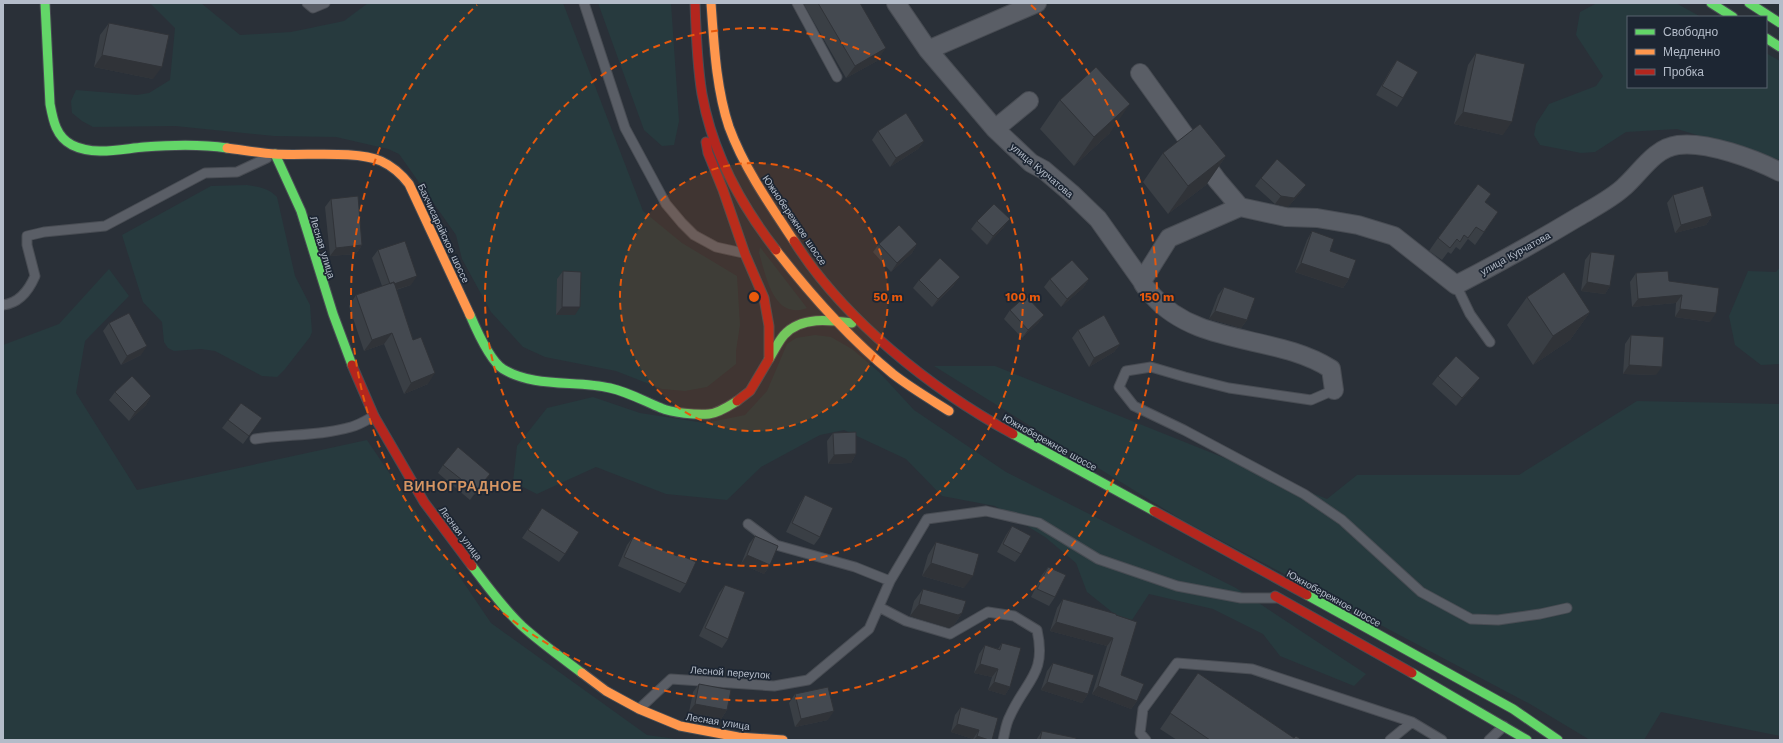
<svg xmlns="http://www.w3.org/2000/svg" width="1783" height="743" font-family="'Work Sans',sans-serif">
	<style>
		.green { fill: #273a3e }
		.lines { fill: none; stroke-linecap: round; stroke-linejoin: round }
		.lane-casing { stroke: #484c53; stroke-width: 11 }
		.street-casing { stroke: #484c53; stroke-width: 20 }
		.fast-casing { stroke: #484c53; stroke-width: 11 }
		.slow-casing { stroke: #484c53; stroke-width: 11 }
		.jam-casing { stroke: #484c53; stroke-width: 11 }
		.lane { stroke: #5a5e66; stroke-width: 9 }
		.street { stroke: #5a5e66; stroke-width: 18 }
		.fast { stroke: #63d668; stroke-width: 9 }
		.slow { stroke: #ff974d; stroke-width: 9 }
		.jam { stroke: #b3261e; stroke-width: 9 }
		.wall { fill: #3a3f45 }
		.shaded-wall { fill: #303338 }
		.building { fill: #444950; stroke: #303338 }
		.ring { fill: none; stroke: #e8590c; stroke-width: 2; stroke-dasharray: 7 5 }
		.labels { text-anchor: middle; stroke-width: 3.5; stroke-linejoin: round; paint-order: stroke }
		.street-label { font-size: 10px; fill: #b4bcc9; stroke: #1d2633 }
		.district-label { font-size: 14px; font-weight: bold; letter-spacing: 1px; fill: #d59563; stroke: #1d2633 }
		.centre { fill: #e8590c; stroke: #1d2633; stroke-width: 2 }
		.ring-label { font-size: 12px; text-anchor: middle; font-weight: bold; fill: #e8590c; stroke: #1d2633; stroke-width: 3.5; stroke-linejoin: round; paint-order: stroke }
	</style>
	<rect width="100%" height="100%" fill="#2a3038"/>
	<path class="green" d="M150,3H201L240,35L291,32L344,21L368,3H563L643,211L682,243L737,276L740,325L736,351V364L707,387L685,391L662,389L616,371L545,357L523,347L491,312L462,259L456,235L399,154L388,149L336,137L274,136L175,126L93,127L82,121L72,113L71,101L76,90L137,95L149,93L170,80L175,28Z
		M598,3H671L679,121L674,145L662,146L644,130Z
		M1597,3H1676L1701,17H1628V87H1766V53L1780,61V160L1677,129L1626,132L1595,152L1581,153L1540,145L1534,135L1536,124L1549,104L1596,86L1603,76L1576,35L1580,12Z
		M247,185C259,187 269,188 277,197L295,276L310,305L312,332L310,337L285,369L277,377L262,376L215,351L201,349L174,351L168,348L164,342L162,322L143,302L122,235L211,186Z
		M760,247L807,308C773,321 766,275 759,253Z
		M1780,267V364L1761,365L1735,345L1729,316L1748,271L1776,272Z
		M109,269L129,296L85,341L76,393L137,490L367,440L491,623L647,735L683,740H3V345L59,324Z
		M815,335L831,337L852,349L879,372L914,410L1006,472L1236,588L1366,674L1354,686L1280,656L1263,634L1213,609L1149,594L1132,620L1117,616L1087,592L1076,563L1045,537L995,506L942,496L906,459L844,430L820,435L761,467L727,500L666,494L596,467L537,494L513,482L517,446L547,408L593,397L640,413L705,423L745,415L767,391L787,344L796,338Z
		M934,366H995L1327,499L1357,475H1519L1637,401L1780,404V736L1661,712L1644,740H1590L1530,704L1182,520Z"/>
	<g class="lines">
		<defs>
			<path id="lane" d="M307,3L313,8L325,3
				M584,3L625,128L666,204L682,223L694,235L716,247L743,253
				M797,3L837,77
				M1456,285L1470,314L1490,342
				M3,305C20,303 29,290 35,276L27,245V236L44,232L105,226L205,173L237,172L267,158
				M1334,390L1311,400L1229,388L1185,377L1151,367L1126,371L1119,387L1134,406L1184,430L1304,494L1342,520L1421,592L1471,619L1498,620L1540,614L1567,608
				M255,439C287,434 320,436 351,427C359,425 367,420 374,416
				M890,581L927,519L986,511L1039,523L1098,559L1177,586L1241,598H1276
				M879,607L906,621L950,634L988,612L1014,616L1037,630C1047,674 1026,680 1010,716C1006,723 1005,732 1003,740
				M639,709L671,679L774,686L808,680L869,629L890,581L855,567L776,545L748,524
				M1146,740L1140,733L1143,709L1177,663L1252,669L1412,722L1442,740
				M1390,740L1412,722
				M1489,740L1504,726"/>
			<path id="street" d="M896,3L928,50L995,129L1031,163L1044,170L1071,193L1098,219L1142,281C1144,287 1149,291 1153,296C1198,347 1277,334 1331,369L1334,390
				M928,50L1037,3
				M1140,73L1217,180L1240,207L1286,217L1317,218L1358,225L1394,236L1456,285C1497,264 1538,241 1578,217C1593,208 1611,199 1624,187C1641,172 1654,148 1678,145C1706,141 1755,159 1780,172
				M995,129L1029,101
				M1142,281L1169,238L1240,207"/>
			<path id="fast" d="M45,3L50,104C53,120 56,137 72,145C94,156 121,149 144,147C171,145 200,144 227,148
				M1711,3L1733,17
				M1749,3L1780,23
				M1766,38L1780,47
				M275,154L301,211L333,314L352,365
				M470,315C476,329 490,361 503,369C534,388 576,380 610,388C628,392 644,401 661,408C672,413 697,415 709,414C719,413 729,406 737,401
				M769,359C774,351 778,342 784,335C801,316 830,320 852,323
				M1013,434L1154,511
				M472,566C488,587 503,608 522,626C541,643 562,658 582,673
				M1307,595L1513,709L1558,740
				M1412,673L1527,740"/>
			<path id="slow" d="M711,3C714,44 716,88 729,127C744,168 770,205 794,241
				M227,148C243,150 259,153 275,154C304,156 356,150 381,161C392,166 402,175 409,184L470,315
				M776,250C810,294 849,338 893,374C911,388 930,399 949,411
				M582,673L606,691L639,709L680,726L738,737L783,740"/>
			<path id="jam" d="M695,3C696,33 697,64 702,94C712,151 741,205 776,250
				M706,142L708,153L723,190L745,254L764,298L769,326V359L750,391L737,401
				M794,241C844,320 931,389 1013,434
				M352,365L374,416L424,502L472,566
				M1154,511L1307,595
				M1275,596L1412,673"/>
		</defs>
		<use href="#lane" class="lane-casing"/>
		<use href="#street" class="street-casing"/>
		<use href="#fast" class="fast-casing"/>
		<use href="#slow" class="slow-casing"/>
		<use href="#jam" class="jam-casing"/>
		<use href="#lane" class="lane"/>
		<use href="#street" class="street"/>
		<use href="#fast" class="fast"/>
		<use href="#slow" class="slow"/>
		<use href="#jam" class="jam"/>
	</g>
	<path class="wall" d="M803,3H860L877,61L846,78Z
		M109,23L153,79L94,67L100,35Z
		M1476,53L1503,135L1454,124L1468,65Z
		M1397,60L1403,98L1397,107L1376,95L1391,69Z
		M1060,100L1110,133L1074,166L1040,129Z
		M878,131L924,141L918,149L890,167L872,140Z
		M1163,153L1226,156L1206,185L1168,214L1143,182Z
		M1261,178L1306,185L1300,193L1288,207L1275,204L1255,186Z
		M1673,195L1712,216L1706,225L1675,233L1667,203Z
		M331,199L362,245L356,254L330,256L325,207Z
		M1485,202L1498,212L1475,245L1468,239L1460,250L1456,247L1451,254L1448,252L1442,260L1429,251L1438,238Z
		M977,221L1004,227L987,245L971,229Z
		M1312,231L1330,251L1349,279L1343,288L1295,272L1307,240Z
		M879,244H917L912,253L891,272L873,252Z
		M378,250L411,285L396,290L428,384L404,394L384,344L364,351L349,306L356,295L382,286L372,258Z
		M1591,252L1610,286L1605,294L1581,291L1585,260Z
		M563,271L575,315H556L557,279Z
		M1636,273L1669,281L1710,322L1675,317L1676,303L1632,307L1630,282Z
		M1050,279H1089L1083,288L1061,307L1044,287Z
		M919,280L954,285L932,307L913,288Z
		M1224,287L1247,320L1241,328L1209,319L1218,295Z
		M1527,297L1590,312L1570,340L1533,365L1507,325Z
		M1010,310L1044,315L1038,323L1022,338L1004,319Z
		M109,323L141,355L121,365L103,331Z
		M1078,330L1120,344L1114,352L1089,367L1072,338Z
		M1631,335L1656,375L1623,374L1625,344Z
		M1438,376L1474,386L1456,406L1432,384Z
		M115,392L151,396L146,405L129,421L109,400Z
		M241,403L262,418L243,444L222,428Z
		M833,433L856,454L851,463L828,464L827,441Z
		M443,465L485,482L470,500L438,473Z
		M805,495L820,537L814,545L786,532L800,503Z
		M542,508L565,554L559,562L522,538Z
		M1012,526L1021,554L1015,562L997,552L1006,535Z
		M755,536L770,565L764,574L741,564L749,544Z
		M633,537L677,556L678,554L686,584L680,593L618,566L627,545Z
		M936,542L964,588L922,576L928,555Z
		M1048,567L1055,597L1049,606L1031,597L1042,575Z
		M725,585L728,639L722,648L699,636L719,593Z
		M923,589L962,613L954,625L949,628L910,616L914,601Z
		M1063,599L1116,615L1121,675L1137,701L1131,709L1092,694L1107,646L1050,631L1057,608Z
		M1002,643L1010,687L1005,695L988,690L992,677L974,673L979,654L985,645L998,649Z
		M1053,663L1088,694L1082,703L1041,690L1047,671Z
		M1198,673L1294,738L1302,740H1177L1160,729Z
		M699,684L727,710L721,719L689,712L693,692Z
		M795,694L828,720L795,727L789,703Z
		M961,707L992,740H972L973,739L951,732L955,715Z
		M1042,731L1076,740H1036Z"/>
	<path class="shaded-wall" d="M886,48L877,61L846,78L855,66Z
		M102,55L162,67L153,79L94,67Z
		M1130,104L1110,133L1074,166L1094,137Z
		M1463,112L1512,122L1503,135L1454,124Z
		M924,141L918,149L890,167L896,158Z
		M1226,156L1206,185L1168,214L1188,186Z
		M1306,185L1300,193L1288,207L1275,204L1281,196Z
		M1712,216L1706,225L1675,233L1681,225Z
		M1010,219L1004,227L987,245L993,236Z
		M917,244L912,253L891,272L897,263Z
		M362,245L356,254L330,256L336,248Z
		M1301,263L1349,279L1343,288L1295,272Z
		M417,276L411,285L384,293L390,285Z
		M960,277L954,285L932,307L938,299Z
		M1089,279L1083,288L1061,307L1067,299Z
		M1587,282L1610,286L1605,294L1581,291Z
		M1682,295L1676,303L1632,307L1638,299Z
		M562,307H580L575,315H556Z
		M1680,309L1716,313L1710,322L1675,317Z
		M1215,311L1247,320L1241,328L1209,319Z
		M1590,312L1570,340L1533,365L1553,336Z
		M1044,315L1038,323L1022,338L1028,330Z
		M392,333L384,344L364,351L372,340Z
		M1120,344L1114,352L1089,367L1094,358Z
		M147,346L141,355L121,365L127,356Z
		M1629,365L1662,367L1656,375L1623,374Z
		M435,373L428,384L404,394L411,383Z
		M1480,378L1474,386L1456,406L1462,398Z
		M151,396L146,405L129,421L135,412Z
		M856,454L851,463L828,464L834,455Z
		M490,474L485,482L470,500L476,491Z
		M747,555L770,565L764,574L741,564Z
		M931,563L973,576L964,588L922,576Z
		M919,604L962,613L954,625L949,628L910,616Z
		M1056,622L1113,638L1107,646L1050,631Z
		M980,664L998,669L992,677L974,673Z
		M994,682L1010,687L1005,695L988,690Z
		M1047,682L1088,694L1082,703L1041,690Z
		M1098,686L1137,701L1131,709L1092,694Z
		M695,704L727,710L721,719L689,712Z
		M834,711L828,720L795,727L801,719Z
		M957,724L979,730L973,739L951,732Z
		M977,736L989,740H974Z"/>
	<path class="building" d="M818,3H860L886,48L855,66Z
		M109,23L169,35L162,67L102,55Z
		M1476,53L1525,64L1512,122L1463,112Z
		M1397,60L1418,72L1403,98L1382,86Z
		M1096,67L1130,104L1094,137L1060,100Z
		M906,113L924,141L896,158L878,131Z
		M1200,124L1226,156L1188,186L1163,153Z
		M1277,159L1306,185L1294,198L1281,196L1261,178Z
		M1478,184L1491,194L1485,202L1498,212L1484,232L1476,227L1468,238L1464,235L1460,242L1457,239L1450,248L1438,238Z
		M1703,186L1712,216L1681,225L1673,195Z
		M358,196L362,245L336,248L331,199Z
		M994,204L1010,219L993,236L977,221Z
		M899,225L917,244L897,263L879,244Z
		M1312,231L1334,239L1330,251L1356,260L1349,279L1301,263Z
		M405,241L417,276L394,284V282L390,284L378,250Z
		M1591,252L1615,255L1610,286L1587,282Z
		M940,258L960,277L938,299L919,280Z
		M1072,260L1089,279L1067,299L1050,279Z
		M563,271L581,272L580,307H562Z
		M1668,271L1669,281L1719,288L1716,313L1680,309L1682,295L1638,299L1636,273Z
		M1564,272L1590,312L1553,336L1527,297Z
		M394,282L413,340L421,337L435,373L411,383L392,333L372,340L356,295Z
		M1224,287L1255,298L1247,320L1215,311Z
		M1026,296L1044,315L1028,330L1010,310Z
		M129,313L147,346L127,356L109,323Z
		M1104,315L1120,344L1094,358L1078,330Z
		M1631,335L1664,337L1662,367L1629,365Z
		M1456,356L1480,378L1462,398L1438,376Z
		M132,376L151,396L135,412L115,392Z
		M241,403L262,418L249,436L228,420Z
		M856,432V454L834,455L833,433Z
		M458,447L490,474L476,491L443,465Z
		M805,495L833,508L820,537L792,523Z
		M542,508L579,532L565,554L528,530Z
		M1012,526L1031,536L1021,554L1003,544Z
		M755,536L778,546L770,565L747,555Z
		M633,537L677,556L678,554L696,562L686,584L624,557Z
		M936,542L979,554L973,576L931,563Z
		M1048,567L1066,575L1055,597L1037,589Z
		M725,585L745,592L728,639L705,628Z
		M923,589L966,601L962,613L958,615L919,604Z
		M1063,599L1116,614V615L1137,622L1121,675L1144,684L1137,701L1098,686L1113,638L1056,622Z
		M1002,643L1021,648L1010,687L994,682L998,669L980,664L985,645L1000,650Z
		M1053,663L1094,675L1088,694L1047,682Z
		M1198,673L1294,738L1296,736L1302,740H1210L1170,713Z
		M699,684L731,690L727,710L695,704Z
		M828,687L834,711L801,719L795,694Z
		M961,707L998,718L992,740H989L977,736L979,730L957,724Z
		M1042,731L1076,738V740H1040Z"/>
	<circle cx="754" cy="297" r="134" fill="#e8590c" fill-opacity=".12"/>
	<g class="ring">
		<circle cx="754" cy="297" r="134"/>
		<circle cx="754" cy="297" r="269"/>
		<path d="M1031 5A403 403 0 1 1 477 5"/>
	</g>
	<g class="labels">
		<g class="street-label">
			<text transform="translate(1042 170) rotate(40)" y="4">улица Курчатова</text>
			<text transform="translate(795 220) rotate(56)" y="4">Южнобережное шоссе</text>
			<text transform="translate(444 233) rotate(65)" y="4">Бахчисарайское шоссе</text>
			<text transform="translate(323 247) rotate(73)" y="4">Лесная улица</text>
			<text transform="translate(1515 253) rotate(-29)" y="4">улица Курчатова</text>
			<text transform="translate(1050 442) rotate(29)" y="4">Южнобережное шоссе</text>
			<text transform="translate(461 533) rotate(53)" y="4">Лесная улица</text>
			<text transform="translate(1334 598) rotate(29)" y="4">Южнобережное шоссе</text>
			<text transform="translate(730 672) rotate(4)" y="4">Лесной переулок</text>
			<text transform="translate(718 721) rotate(9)" y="4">Лесная улица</text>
		</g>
		<g class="district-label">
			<text x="463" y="491">ВИНОГРАДНОЕ</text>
		</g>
	</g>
	<circle cx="754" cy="297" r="6" class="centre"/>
	<g class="ring-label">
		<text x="888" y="301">50 m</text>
		<text x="1023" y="301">100 m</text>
		<text x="1157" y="301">150 m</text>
	</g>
	<rect width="1783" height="743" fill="none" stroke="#b4bcc9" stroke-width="8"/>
	<rect x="1627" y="16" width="140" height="72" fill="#1d2633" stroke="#59626f"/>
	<rect x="1635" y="29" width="20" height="6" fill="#63d668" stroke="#59626f"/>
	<text x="1663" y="36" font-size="12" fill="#b4bcc9">Свободно</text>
	<rect x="1635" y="49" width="20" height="6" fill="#ff974d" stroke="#59626f"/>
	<text x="1663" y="56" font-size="12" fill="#b4bcc9">Медленно</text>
	<rect x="1635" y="69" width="20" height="6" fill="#b3261e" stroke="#59626f"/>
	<text x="1663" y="76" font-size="12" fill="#b4bcc9">Пробка</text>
</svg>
